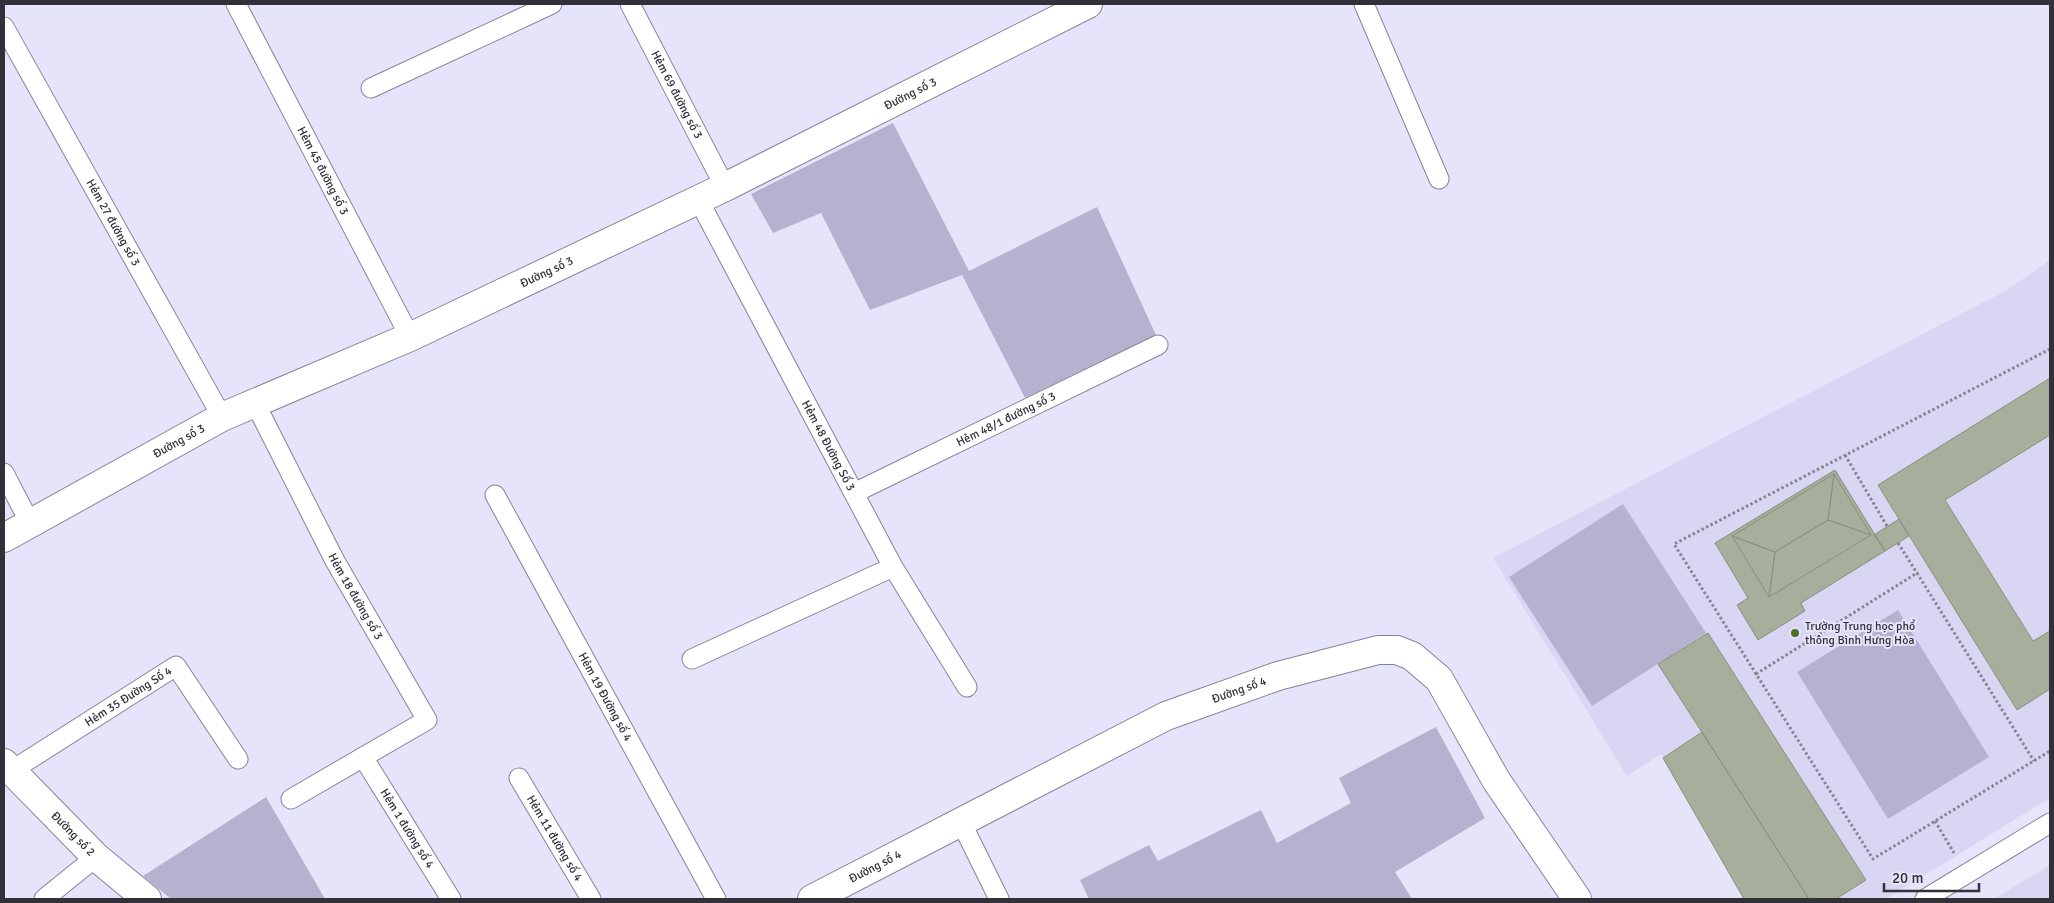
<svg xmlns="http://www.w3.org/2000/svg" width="2054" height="903" font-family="Signika,sans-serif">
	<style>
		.built { fill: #d9d6f4 }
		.green { fill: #b5b2d0 }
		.building { fill: #a5af9b; stroke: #87917d }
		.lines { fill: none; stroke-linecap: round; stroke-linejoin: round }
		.service-casing { stroke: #858398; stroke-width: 21 }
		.minor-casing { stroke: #858398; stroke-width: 30 }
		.path { stroke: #858493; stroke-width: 3; stroke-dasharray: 2.5 2.5; stroke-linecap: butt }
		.service { stroke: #fff; stroke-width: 19 }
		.minor { stroke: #fff; stroke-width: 28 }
		.poi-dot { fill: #4f6f25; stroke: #e6e4fa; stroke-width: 2 }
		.labels { text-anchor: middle; stroke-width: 4; stroke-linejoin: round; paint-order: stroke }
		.street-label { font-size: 12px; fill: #32313a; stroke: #e6e4fa }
		.poi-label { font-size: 12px; fill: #32313a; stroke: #e6e4fa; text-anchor: start }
	</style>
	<rect width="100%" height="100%" fill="#e6e4fa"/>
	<path class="built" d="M2050,260V798L1886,899H1744L1661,754L1627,776L1493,558L2007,290Z
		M2050,865V899H1994Z"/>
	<path class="green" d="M893,123L969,271L1097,207L1156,335L1025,398L962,275L870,310L821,213L773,233L751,194Z
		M1623,504L1706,633L1592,706L1509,577Z
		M1898,610L1989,757L1888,819L1797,672Z
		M1436,727L1485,818L1395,872L1412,899H1089L1080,880L1149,845L1158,861L1261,810L1277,843L1351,803L1339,778Z
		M266,797L325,899H171L143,876Z"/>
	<path class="building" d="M2050,378V435L1945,500L2033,641L2050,631V689L2017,710L1878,485Z
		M1835,470L1885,551L1801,603L1805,611L1758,640L1737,605L1748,598L1715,543Z
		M1834,474L1871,535L1828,520Z
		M1834,474L1828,520L1775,552L1732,536Z
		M1899,519L1909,536L1885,551L1874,535Z
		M1828,520L1871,535L1769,597L1775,552Z
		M1732,536L1775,552L1769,597Z
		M1708,633L1866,880L1836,899H1809L1658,664Z
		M1702,732L1809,899H1744L1663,758Z"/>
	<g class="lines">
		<defs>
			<g id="service">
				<path id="s1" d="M236,4L410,337"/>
				<path id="s2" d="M630,4L725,187"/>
				<path d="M1364,4L1439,179"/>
				<path id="s3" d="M4,27L222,417"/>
				<path d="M371,88L552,4"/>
				<path id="s4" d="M698,199L893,567L967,687"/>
				<path id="s5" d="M255,403L335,561L427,720L291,799"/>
				<path d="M4,473L30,523"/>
				<path id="s6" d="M854,493L1158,345"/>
				<path id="s7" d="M495,495L716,899"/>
				<path d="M692,659L893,567"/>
				<path id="s8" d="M363,757L451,899"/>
				<path id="s9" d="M11,771L176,666L238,759"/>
				<path id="s10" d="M519,778L591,899"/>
				<path d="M961,822L999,899"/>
				<path d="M44,899L96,857"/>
				<path d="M1925,899L2050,823"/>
			</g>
			<g id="minor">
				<path id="s11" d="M4,538L222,417L410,337L725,187L1088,4"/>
				<path id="s12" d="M4,763L96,857L147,899"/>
				<path id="s13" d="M812,899L1166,716L1278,676L1378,650H1397L1412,656L1439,679L1496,780L1577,899"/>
			</g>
		</defs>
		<use href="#service" class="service-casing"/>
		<use href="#minor" class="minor-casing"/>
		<path class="path" d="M2050,349L1674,544L1873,859L2050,751
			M1845,455L1887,526
			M1898,543L1917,573
			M1756,674L1917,573L2034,761
			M1935,821L1954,853"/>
		<use href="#service" class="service"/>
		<use href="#minor" class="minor"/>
	</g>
	<circle class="poi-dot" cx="1795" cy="633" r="5"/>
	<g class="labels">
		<g class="street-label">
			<text dy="4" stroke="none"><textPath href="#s11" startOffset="1010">Đường số 3</textPath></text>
			<text dy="4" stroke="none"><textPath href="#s2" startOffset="102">Hẻm 69 đường số 3</textPath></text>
			<text dy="4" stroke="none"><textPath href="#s1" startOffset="188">Hẻm 45 đường số 3</textPath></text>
			<text dy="4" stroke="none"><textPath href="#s3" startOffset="224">Hẻm 27 đường số 3</textPath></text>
			<text dy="4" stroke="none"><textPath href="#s11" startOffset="605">Đường số 3</textPath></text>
			<text dy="4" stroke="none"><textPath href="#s6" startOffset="169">Hẻm 48/1 đường số 3</textPath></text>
			<text dy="4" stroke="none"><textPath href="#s11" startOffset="200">Đường số 3</textPath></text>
			<text dy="4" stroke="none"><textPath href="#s4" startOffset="279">Hẻm 48 Đường Số 3</textPath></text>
			<text dy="4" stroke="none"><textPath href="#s5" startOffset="218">Hẻm 18 đường số 3</textPath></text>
			<text dy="4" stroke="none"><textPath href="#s13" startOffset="476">Đường số 4</textPath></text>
			<text dy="4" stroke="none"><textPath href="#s9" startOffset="139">Hẻm 35 Đường Số 4</textPath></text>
			<text dy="4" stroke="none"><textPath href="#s7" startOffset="230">Hẻm 19 Đường số 4</textPath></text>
			<text dy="4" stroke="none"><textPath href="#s8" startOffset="84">Hẻm 1 đường số 4</textPath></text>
			<text dy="4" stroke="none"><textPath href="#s12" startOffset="99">Đường số 2</textPath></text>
			<text dy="4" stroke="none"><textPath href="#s10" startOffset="70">Hẻm 11 đường số 4</textPath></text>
			<text dy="4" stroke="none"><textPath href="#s13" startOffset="71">Đường số 4</textPath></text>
		</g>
		<g class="poi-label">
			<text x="1805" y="630">Trường Trung học phổ<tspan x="1805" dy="14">thông Bình Hưng Hòa</tspan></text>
		</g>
	</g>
	<rect width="2054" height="903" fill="none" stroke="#32313a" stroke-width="10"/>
	<path d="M1884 883v8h95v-8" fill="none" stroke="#32313a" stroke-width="2.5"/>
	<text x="1892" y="883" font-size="15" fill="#32313a" stroke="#e6e4fa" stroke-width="4" paint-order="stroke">20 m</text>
</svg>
